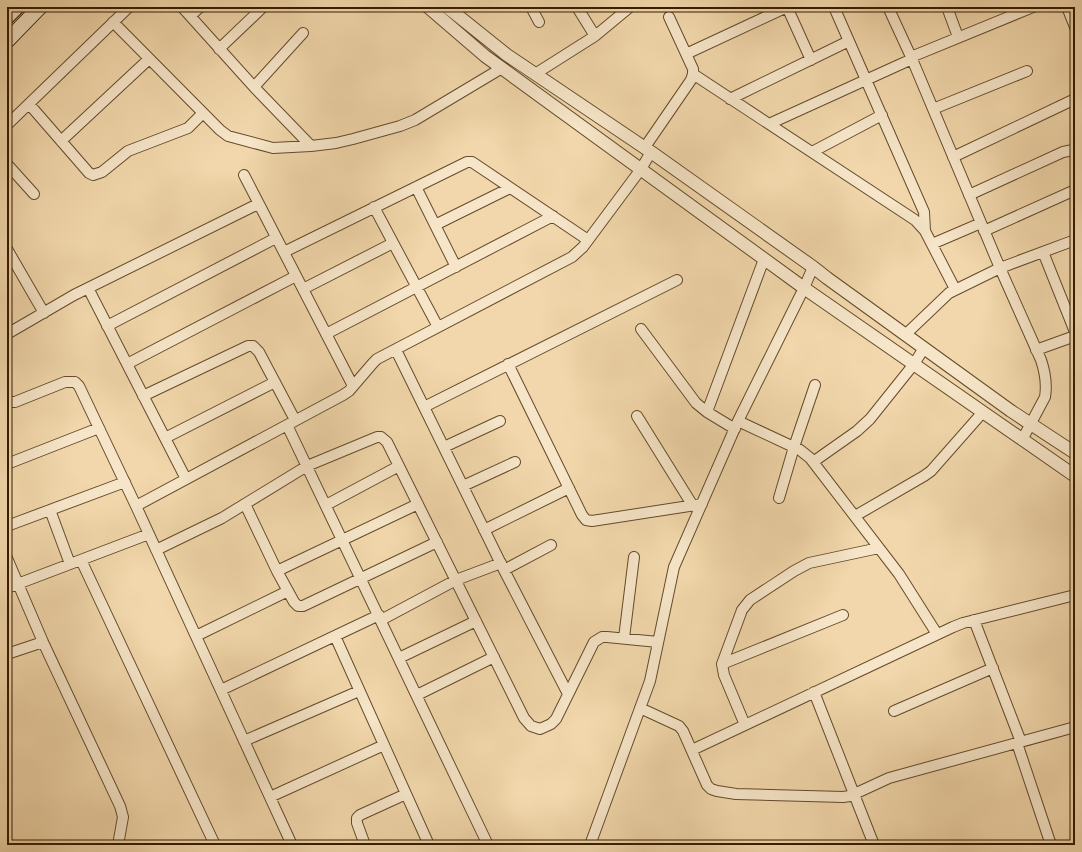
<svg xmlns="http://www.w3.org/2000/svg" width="1082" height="852" font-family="Alegreya,serif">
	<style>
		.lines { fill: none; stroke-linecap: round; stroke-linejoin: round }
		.minor-casing { stroke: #644b2b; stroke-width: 12 }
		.tertiary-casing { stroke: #644b2b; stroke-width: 14 }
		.secondary-casing { stroke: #351c00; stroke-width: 16 }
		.minor { stroke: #f6e5c8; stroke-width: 10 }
		.tertiary { stroke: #f6e5c8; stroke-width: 12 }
		.secondary { stroke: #f6e5c8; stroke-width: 14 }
	</style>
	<rect width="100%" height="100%" fill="#f1d7ab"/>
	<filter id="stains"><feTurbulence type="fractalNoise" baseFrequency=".005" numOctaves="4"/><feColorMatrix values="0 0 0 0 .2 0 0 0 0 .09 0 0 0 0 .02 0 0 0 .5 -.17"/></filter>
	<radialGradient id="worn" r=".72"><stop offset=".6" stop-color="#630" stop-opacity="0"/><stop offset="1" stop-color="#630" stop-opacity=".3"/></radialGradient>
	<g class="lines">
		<!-- minor casing -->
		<g class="minor-casing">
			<path id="minor" d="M182,7L254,87L311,146
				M531,7L539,22
				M577,7L595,36
				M787,7L811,60
				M834,7L924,212L925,231
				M888,7L912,59L1000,268L1075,240
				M947,7L958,37
				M1067,7L1075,27
				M190,16L200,7
				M113,22L220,130L228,136L273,148L311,146L336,143L353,139L400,126L415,120L502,68
				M219,49L263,7
				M686,54L787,7
				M911,57L1033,7
				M535,74L595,36L630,7
				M693,74L915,220L925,231L955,289
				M254,87L303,33
				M730,99L849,41
				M29,104L89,173L93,175L102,172L128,151L188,128L203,113
				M933,109L1027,71
				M769,124L912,59
				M7,125L129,7
				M61,141L149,59
				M645,147L691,80L693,74V69L669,17
				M812,152L882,115
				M953,157L1075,99
				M7,164L34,194
				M244,175L353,386
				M416,187L456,267
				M969,195L1063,152L1073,150L1075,152
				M374,207L438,327
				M435,225L510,188
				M984,231L1075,190
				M932,244L981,223
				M7,249L44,313
				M284,252L467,162H472L588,240
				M1043,252L1075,332
				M88,288L186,479
				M303,289L393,243
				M107,326L276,238
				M641,329L696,403L707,412L735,429
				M7,334L74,295L258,204
				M326,334L553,216
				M905,335L949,293L1000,268L1041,360C1045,372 1047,385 1045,397L1022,440
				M396,350L504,570L568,694
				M1036,350L1075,336
				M127,364L296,276
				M508,364L582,515L586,520L592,521L702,504
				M143,396L248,346H253L259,352L295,420
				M7,400L11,402H15L65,382H75L79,386L136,506L292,845
				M424,407L677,280
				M707,412L764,259
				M637,416L693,506
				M738,421L800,450L810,458L899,574L937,634
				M287,425L488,845
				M165,438L275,382
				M444,447L500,421
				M813,462L857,431L870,419L914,364L924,348
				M7,464L99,428
				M463,486L515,462
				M779,498L794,447L815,385
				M245,504L277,571L294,602L298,606H303L437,542
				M326,505L399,466
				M136,506L343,395L349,391L373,363L377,359L572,257L583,247L641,169L651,152
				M50,510L70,564
				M855,516L924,476L931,471L983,412
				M7,526L125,482
				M484,530L569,488
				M156,550L222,518L307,466L377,437H381L387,442L524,718L531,726L540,729L551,724L556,719L594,642L602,637H607L658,642
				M7,558L43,642L120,806L123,817L118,845
				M81,560L215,845
				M504,570L551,545
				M277,571L418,504
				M7,588L149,534
				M381,620L456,580L501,563
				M974,620L1021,742
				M196,636L288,591
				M335,636L429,845
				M624,638L634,557
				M7,654L43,642
				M399,658L476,621
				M722,664L843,615
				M221,690L379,615
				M814,692L874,845
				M417,695L494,657
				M640,708L679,726L683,731L707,785L711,789L717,791L736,794L843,797L850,796L889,778L1075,727
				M894,711L993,668
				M745,725L724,675L722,664L742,610L750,600L794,571L809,563L879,548
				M244,741L359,691
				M1017,743L1051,845
				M692,750L953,627L963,623L1075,595
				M270,797L384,745
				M365,845L357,823V818L360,815L406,794
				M590,845L650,681L674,567L738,421L804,288L813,267"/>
		</g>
		<!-- tertiary casing -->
		<g class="tertiary-casing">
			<path id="tertiary" d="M428,7L485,56L804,288L1075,476
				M447,7L507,55L651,152L813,267L827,278L1011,411L1075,453"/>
		</g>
		<!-- secondary casing -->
		<g class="secondary-casing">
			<path id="secondary" d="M7,17L17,7
				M7,41L40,7"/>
		</g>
		<!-- minor -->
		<use href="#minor" class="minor"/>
		<!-- tertiary -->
		<use href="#tertiary" class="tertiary"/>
		<!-- secondary -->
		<use href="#secondary" class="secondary"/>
	</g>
	<!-- margin -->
	<rect width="1082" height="852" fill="none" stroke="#f1d7ab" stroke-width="24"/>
	<rect x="8" y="8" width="1066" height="836" fill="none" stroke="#351c00" stroke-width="2"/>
	<rect x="12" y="12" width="1058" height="828" fill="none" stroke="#351c00"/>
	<rect width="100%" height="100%" filter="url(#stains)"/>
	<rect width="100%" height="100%" fill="url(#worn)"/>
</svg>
